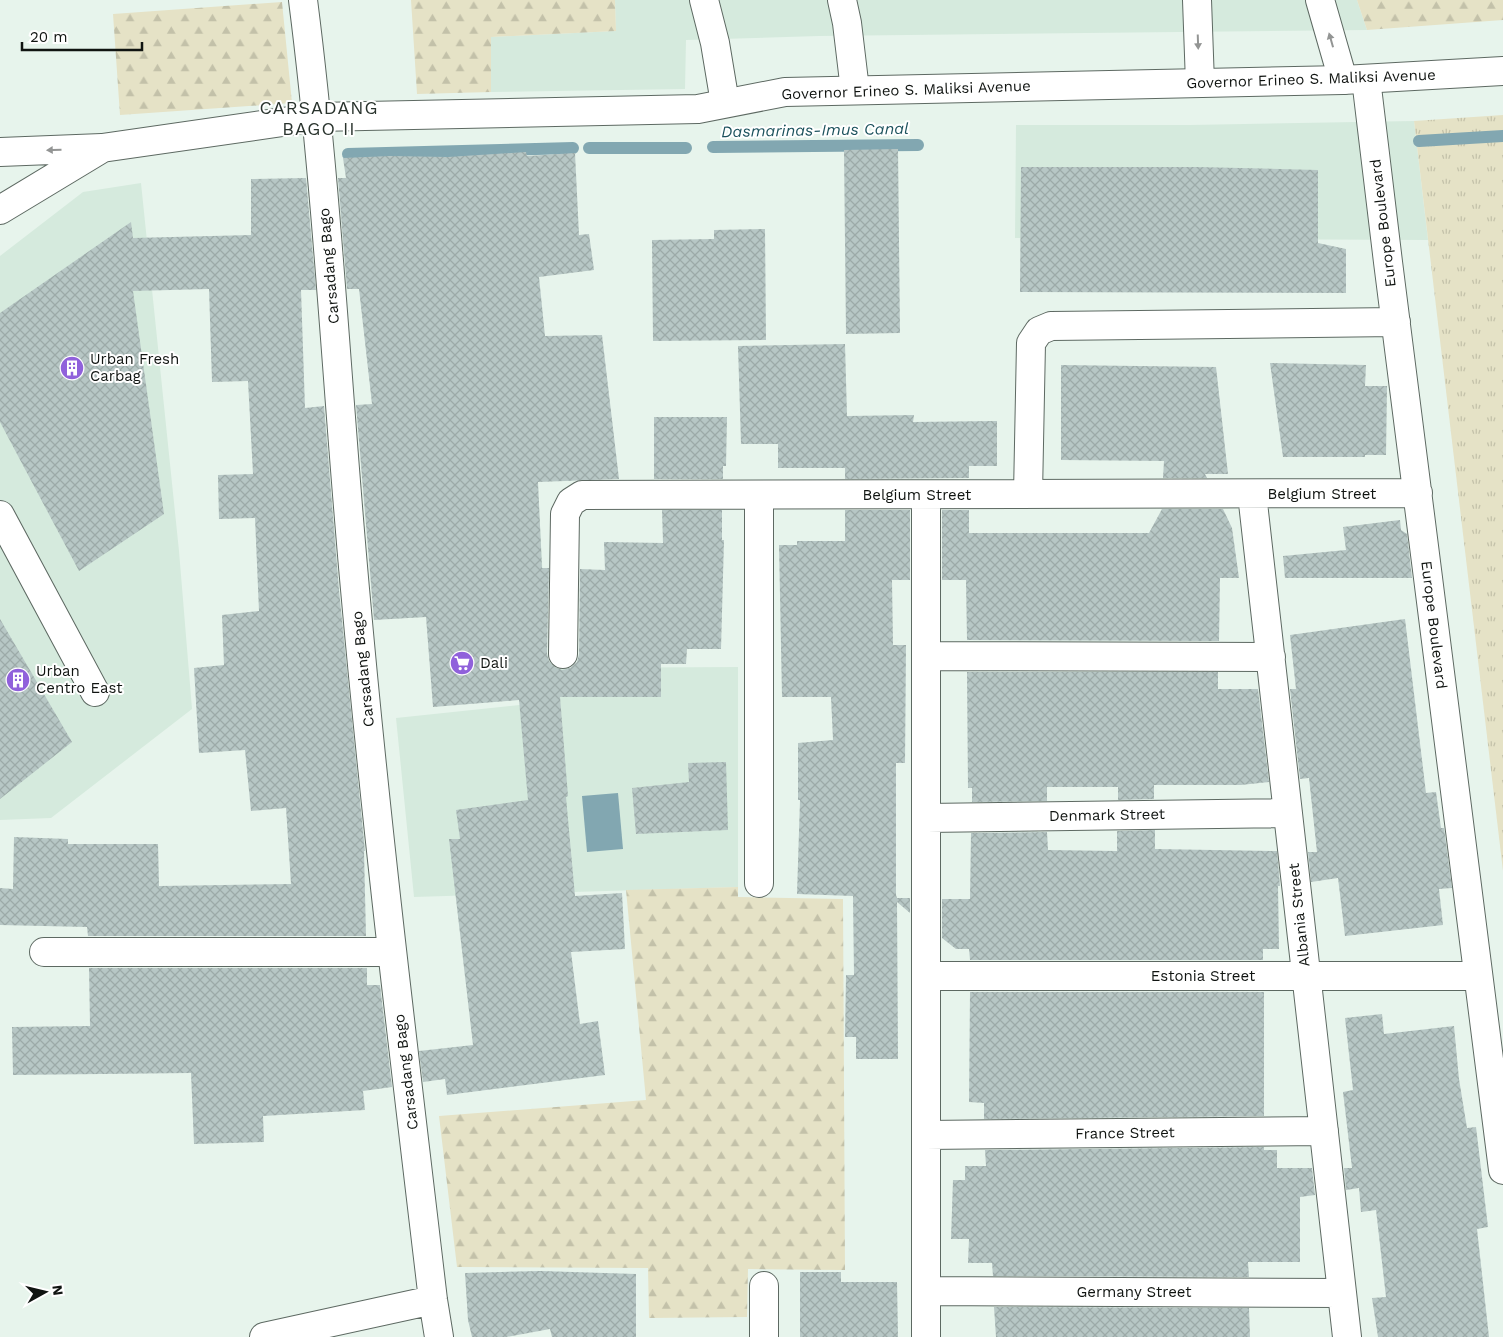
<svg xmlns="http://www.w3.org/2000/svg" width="1503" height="1337" font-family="'Work Sans',sans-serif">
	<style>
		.built { fill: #d5eadd }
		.grass { fill: url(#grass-tufts) }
		.forest { fill: url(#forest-firs) }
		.water { fill: #82a7b1 }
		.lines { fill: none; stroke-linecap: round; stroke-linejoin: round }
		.stream { stroke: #82a7b1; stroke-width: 12 }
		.building { fill: url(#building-cross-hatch) }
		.minor-casing { stroke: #5d6962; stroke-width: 30 }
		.major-casing { stroke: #5d6962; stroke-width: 30 }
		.minor { stroke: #fff; stroke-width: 28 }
		.major { stroke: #fff; stroke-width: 28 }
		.oneway { fill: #939594 }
		.labels { text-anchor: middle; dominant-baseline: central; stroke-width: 4; stroke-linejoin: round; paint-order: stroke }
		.street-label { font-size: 15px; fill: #101411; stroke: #fff }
		.poi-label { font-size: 15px; fill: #101411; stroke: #fff; text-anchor: start }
		.water-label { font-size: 16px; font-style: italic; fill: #1b515c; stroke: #fff }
		.quarter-label { font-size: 18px; letter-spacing: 1px; fill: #29332d; stroke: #fff }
	</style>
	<defs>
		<pattern id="grass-tufts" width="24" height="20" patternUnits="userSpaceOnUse" patternTransform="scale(1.25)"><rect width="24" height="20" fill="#e5e2c6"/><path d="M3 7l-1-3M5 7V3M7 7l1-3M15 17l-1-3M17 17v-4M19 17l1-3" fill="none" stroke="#c3c1a9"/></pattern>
		<pattern id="forest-firs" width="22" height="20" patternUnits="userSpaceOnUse" patternTransform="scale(1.25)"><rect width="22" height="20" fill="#e5e2c6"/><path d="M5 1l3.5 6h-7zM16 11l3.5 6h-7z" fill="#c3c1a9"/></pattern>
		<pattern id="building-cross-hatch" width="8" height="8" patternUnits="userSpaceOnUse" patternTransform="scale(1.25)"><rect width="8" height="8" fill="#b7c7c5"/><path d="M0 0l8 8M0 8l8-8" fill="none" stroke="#9caaa8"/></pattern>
	</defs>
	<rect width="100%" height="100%" fill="#e7f4ec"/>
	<!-- built -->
	<path class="built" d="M615,0H1357L1367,30L819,36L686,40L685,89L491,92L490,37L616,31Z
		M1414,121L1428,240L1015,238L1016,125H1190Z
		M141,183L179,551L192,709L51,818L0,820V256L83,192Z
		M539,509L548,668L738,667V887L414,897L396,718L538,703L532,611L386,619L373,517Z"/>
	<!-- grass -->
	<path class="grass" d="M1503,115V871L1414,121Z"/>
	<!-- forest -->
	<path class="forest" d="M411,0H615L616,31L491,37V92L417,94Z
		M1357,0H1503V20L1367,30Z
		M282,2L292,103L120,115L113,14Z
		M738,887V897L843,899L845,1270L748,1269L747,1317L649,1318L648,1268L457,1267L439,1116L646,1100L626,890Z"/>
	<!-- water -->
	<path class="water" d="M618,793L623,849L587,852L582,796Z"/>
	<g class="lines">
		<!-- stream -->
		<path class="stream" d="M1419,141L1503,136
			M713,147L918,145
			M589,148H686
			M348,154L573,148"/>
	</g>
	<!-- building -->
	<path class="building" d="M898,149L900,333L846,334L844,150Z
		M526,152L527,156L575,153L579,235L589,234L594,270L539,277L545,336L602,335L619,479L538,482L542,568H549L547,654L549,661L555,667L562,670L570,668L577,662L579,654L580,569L605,570L604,542L663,543L662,510H722V540H724L721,649H687L686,664H661V697H560L568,796L566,797L575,896L622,893L625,949L571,952L580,1024L598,1021L605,1075L447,1095L445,1079L423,1082L419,1051L473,1045L449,839H460L456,810L528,800L519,700L433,707L426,617L374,620L356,405L372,404L359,289H347L338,178H346L343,158L390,156L448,157Z
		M1021,167H1197L1318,170V243L1346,249V293L1020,292Z
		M306,178L316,290H301L305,408L324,406L339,590L365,851H364L366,936H88L87,927L0,925V888L13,889L14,837L68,839V844H158L159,886L291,884L286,808L251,811L245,750L199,753L194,668L224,665L222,615L259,611L255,518L219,519L218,475L253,474L248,381L212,382L209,289L133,291L164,514L79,571L0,422V313L131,222L133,238L251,235V179Z
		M765,229L766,340L653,341L652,240L714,239V230Z
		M845,344L847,416L914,415L913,422L997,421V466H969V478L845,479V468H778V444H741L738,346Z
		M1270,363L1366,365L1365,386H1387L1386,455H1365V457H1283Z
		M1061,365L1216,367L1228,474H1205L1207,478H1163L1164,461L1061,460Z
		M654,417H727L726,466H723V479H654Z
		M1162,509H1223L1232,528L1239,578H1220L1219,641L967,640L966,580H942V510H969V533H1149Z
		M845,510H910V580H892L893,645H906L905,763H896V895L897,898H910V913L897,902L898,1059H856V1037H845L846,975H854L853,896L797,894L800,800H798V743L833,740L831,697H782L779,545H797V541H845Z
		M1400,520L1401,530L1407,534L1412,578H1285L1283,556L1346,550L1343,527Z
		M0,619L72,742L0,799Z
		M1405,619L1426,793L1436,792L1441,828H1444L1452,888L1439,889L1443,925L1345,936L1338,878L1311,882L1308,852H1317L1309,778L1300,779L1290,689H1296L1290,635Z
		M967,672H1218V689H1258L1269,782L1241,785H1154V799L1118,800V787H1047V801L972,802V788H968Z
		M726,762L728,830L636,834L632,788L689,782L688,763Z
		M1155,830V849L1277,851L1280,886H1278L1279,949H1263V960H970L969,949H956L942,938V899H970L971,833L1047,832L1048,850L1117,851V831Z
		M89,968H367V985H380L392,1087L363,1091L365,1110L263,1116L264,1142L194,1144L191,1073L13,1075L12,1027L90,1026Z
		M970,992H1264V1116L984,1119V1103L969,1102Z
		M1382,1014L1384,1034L1454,1026L1459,1079L1467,1128L1476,1127L1488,1227L1477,1229L1489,1337H1378L1372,1298L1386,1297L1376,1210L1361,1212L1359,1188L1346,1190L1344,1168H1352L1343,1092L1353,1090L1345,1018Z
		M1264,1147V1150H1277V1168H1312L1315,1195L1300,1197V1262H1248L1249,1277L993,1276L992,1263H968L969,1239H951L953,1180H965V1166H986L985,1150Z
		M541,1271L636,1274V1337H552L550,1329L506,1337H472L468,1320L465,1273Z
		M800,1272H841V1282H897L898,1337H800Z
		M994,1307L1249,1308L1250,1337H996Z"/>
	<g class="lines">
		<!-- minor casing -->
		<g class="minor-casing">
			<path id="minor" d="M303,0C328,195 337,392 355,589C376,826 405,1063 433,1300L439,1337
				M704,0L715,43L725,103
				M842,0L847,23L855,90
				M1197,0L1200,83
				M1320,0L1343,80
				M1366,79L1388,262L1503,1170
				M1028,494L1031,343L1039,331L1051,326L1396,322
				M1252,494L1347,1337
				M759,495V883
				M926,495V1337
				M0,515L95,692
				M563,654L565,514L571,502L582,495L1418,493
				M927,656L1271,657
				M927,818L1288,813
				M44,952H392
				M927,976H1478
				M926,1135L1324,1131
				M926,1291L1342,1293
				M264,1337L433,1300
				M764,1337V1286"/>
		</g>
		<!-- major casing -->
		<g class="major-casing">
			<path id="major" d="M0,152L102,148L317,117L698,109L785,92L1343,80L1503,71
				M0,210L101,149"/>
		</g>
		<!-- minor -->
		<use href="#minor" class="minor"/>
		<!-- major -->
		<use href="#major" class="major"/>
	</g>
	<!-- one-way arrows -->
	<defs><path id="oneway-solid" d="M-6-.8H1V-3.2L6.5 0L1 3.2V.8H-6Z" transform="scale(1.25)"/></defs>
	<g class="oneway">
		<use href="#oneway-solid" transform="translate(1331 40) rotate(-106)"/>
		<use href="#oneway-solid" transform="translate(1198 42) rotate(88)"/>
		<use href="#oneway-solid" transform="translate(54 150) rotate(178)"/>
	</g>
	<!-- icons -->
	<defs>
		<g id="building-disc" transform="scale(1.25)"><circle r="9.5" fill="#9061db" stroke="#fff"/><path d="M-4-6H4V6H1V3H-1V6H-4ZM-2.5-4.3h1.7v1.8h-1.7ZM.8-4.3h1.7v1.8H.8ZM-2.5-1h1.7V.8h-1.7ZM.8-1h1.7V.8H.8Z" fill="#fff"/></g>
		<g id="supermarket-disc" transform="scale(1.25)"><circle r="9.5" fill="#9061db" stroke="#fff"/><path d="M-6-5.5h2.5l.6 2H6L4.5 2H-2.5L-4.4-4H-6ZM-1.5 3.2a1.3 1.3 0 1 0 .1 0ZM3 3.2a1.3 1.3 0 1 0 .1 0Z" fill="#fff"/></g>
	</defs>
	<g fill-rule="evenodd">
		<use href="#building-disc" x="72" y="368"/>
		<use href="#supermarket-disc" x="462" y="663"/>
		<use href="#building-disc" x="18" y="680"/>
	</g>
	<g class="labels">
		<!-- street labels -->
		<g class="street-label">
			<text transform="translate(1311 79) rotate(-2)">Governor Erineo S. Maliksi Avenue</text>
			<text transform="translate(906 90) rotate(-2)">Governor Erineo S. Maliksi Avenue</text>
			<text transform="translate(1383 223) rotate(-97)">Europe Boulevard</text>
			<text transform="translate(329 266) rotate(-95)">Carsadang Bago</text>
			<text x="1322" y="494">Belgium Street</text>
			<text x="917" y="495">Belgium Street</text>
			<text transform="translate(1434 625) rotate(83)">Europe Boulevard</text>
			<text transform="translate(363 669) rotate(-96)">Carsadang Bago</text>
			<text transform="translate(1107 815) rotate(-1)">Denmark Street</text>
			<text transform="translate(1299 915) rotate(-96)">Albania Street</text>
			<text x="1203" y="976">Estonia Street</text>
			<text transform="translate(406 1072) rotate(-97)">Carsadang Bago</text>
			<text transform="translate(1125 1133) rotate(-1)">France Street</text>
			<text x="1134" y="1292">Germany Street</text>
		</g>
		<!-- poi labels -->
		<g class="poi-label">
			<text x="90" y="359">Urban Fresh<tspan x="90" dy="17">Carbag</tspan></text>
			<text x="480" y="663">Dali</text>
			<text x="36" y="671">Urban<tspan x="36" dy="17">Centro East</tspan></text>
		</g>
		<!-- water labels -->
		<g class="water-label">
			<text transform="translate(815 130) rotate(-1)">Dasmarinas-Imus Canal</text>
		</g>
		<!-- quarter labels -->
		<g class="quarter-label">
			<text x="319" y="107">CARSADANG<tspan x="319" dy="21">BAGO II</tspan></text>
		</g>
	</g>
	<!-- north arrow -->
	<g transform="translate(45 1292) rotate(82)" stroke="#ffffff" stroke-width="4" paint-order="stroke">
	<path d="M0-4L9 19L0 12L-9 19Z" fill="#101411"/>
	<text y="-8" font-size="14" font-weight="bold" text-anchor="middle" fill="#101411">N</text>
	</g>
	<!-- scale -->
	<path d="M22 42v8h120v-8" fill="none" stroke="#101411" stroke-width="2.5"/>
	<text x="30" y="42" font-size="15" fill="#101411" stroke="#ffffff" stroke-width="4" paint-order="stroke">20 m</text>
</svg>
